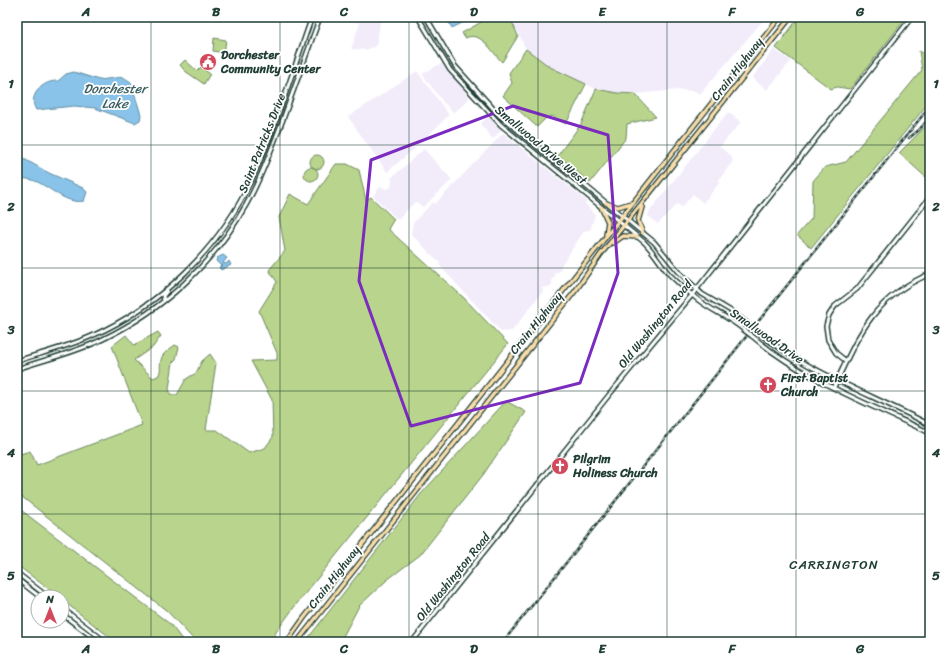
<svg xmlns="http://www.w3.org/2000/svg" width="947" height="659" font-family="Sriracha,sans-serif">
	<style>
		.built { fill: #f2ecfa }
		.green { fill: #b9d48c; stroke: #6c8860 }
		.water { fill: #8ac3e9; stroke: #5f8da1 }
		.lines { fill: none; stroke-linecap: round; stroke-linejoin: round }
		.secondary-casing { stroke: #1f3d34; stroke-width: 6 }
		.highway-casing { stroke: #1f3d34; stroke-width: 6 }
		.secondary { stroke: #fff; stroke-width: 3 }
		.highway { stroke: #faddab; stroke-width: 3.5 }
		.rail-casing { stroke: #1f3d34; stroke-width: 2.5 }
		.rail { stroke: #fff; stroke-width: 1; stroke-dasharray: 3; stroke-linecap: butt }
		.secondary-bridge-casing { stroke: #1f3d34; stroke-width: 6; stroke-linecap: butt }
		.secondary-bridge { stroke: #fff; stroke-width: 3 }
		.marked { fill: none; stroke: #7b2cbf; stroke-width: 3; stroke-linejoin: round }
		.grid { fill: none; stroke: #1f3d34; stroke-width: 1; stroke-opacity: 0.55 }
		.labels { text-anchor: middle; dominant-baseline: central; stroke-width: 3.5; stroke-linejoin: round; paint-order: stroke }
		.poi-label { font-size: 12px; font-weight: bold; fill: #1f3d34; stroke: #fff; text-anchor: start }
		.street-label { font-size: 12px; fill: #1f3d34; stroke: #fff }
		.water-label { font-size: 13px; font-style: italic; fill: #3a5e61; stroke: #fff }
		.neighbourhood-label { font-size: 13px; letter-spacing: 1px; fill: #1f3d34; stroke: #fff }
		.neatline { fill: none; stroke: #1f3d34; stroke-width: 1.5 }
		.grid-label { font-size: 13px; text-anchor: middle; font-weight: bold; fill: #1f3d34 }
	</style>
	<rect width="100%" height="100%" fill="#fff"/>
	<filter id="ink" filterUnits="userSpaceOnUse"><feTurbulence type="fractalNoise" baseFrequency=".025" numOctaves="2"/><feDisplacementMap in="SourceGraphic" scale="8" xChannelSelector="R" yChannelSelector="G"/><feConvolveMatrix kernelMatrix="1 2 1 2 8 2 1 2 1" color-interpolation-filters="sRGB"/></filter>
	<g filter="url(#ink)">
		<!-- built -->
		<path class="built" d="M330,17H384L381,18L376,46L366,50L351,49L360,23Z
			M510,17H766L700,94L695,91L678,90L635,94L617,93L596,89L550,67L526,49Z
			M774,49L791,61L767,90L752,78Z
			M442,63L469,97L468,100L455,112H453L443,102L422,74Z
			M417,71L449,115L413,150L387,172L348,117Z
			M728,112L741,122L720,147L731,156L733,161L718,181L720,182L703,203L693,194L682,207L677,204L658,224L648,216L649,212Z
			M489,116L502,129L493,139L480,124Z
			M503,133L587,201L585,203L595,215L590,230L584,231L561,266L560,271L554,273L555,277L552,279V286L542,288L543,291L512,331L501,332L439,265L440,263L411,234L413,223L433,202L435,204Z
			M424,149L452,180L423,207L415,202L398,220L373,196L380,187L387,189L391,187L392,181L391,178Z"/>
		<!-- green -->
		<path class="green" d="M490,17H510L518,36L502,62C490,50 482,31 465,38L462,33Z
			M799,17H905L906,18L850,89L837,87L831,89L776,48Z
			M214,38L226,40L224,53L213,51Z
			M526,49L550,67L586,84L566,124L552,116L546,118L537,127L503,96L512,83L509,73Z
			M919,51L930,56V101L811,248L797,235L812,218L813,181L825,167L846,162L922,70Z
			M185,60L197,71L201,67L210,74L204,84L185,71L180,65Z
			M596,89L617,93L635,94L656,117L627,124L626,138L590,183L558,155L581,124Z
			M925,127L930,132V181L899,153Z
			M310 162a7 7 0 1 1 14 0a7 7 0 1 1-14 0Z
			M336,164H347L359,170L366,200L371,197L394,219L388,229L464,298L508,344L295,606L276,632L271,642H196L167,611L17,493V455L30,451L37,465L142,425L112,346L126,335L134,345L158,332L161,336L153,347L134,360L153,378L158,376C162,370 159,367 161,360C162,353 170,349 175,345L179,347L176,359L173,362L169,389L171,395H177L186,379L196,373L202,361L210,354L216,363L206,430H217L249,453L265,448L273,437L272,400L251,361L277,360V353L259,311L277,282L269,270L285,251L279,217L290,194L308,204Z
			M304 174a7 7 0 1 1 14 0a7 7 0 1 1-14 0Z
			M506,401L526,412L483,475L420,555L387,580L359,606L340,642H305L421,494Z
			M17,507L170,624L184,642H116L62,600V597H59L17,565Z"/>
		<!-- water -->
		<path class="water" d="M446,17H474L452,28Z
			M74,72L99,80L123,77L131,82L141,115L140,120L135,123L95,108L74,106L36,110C27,96 43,80 58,81L66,74Z
			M17,155L49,173L83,188L87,192L84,201C59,206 41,172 17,180Z
			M223,255L227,258L223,263L226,264L229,261L231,265L221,270L219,267L223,265L221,266L216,261L217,258Z"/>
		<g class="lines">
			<!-- secondary casing -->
			<g class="secondary-casing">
				<path id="secondary" d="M418,17L450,70L501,125L644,242C654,252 660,263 669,274C678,283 687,291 697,299C712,311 729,317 744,330
					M426,17L455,66L499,115L654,242L679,272L702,294L731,311L748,324
					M164,301L163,296L167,291
					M756,331C809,373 871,394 930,425
					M752,336C804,380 869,404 930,433
					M17,361C42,353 67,347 92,336C161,305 218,250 251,181C275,130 293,70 312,17
					M846,361L836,353L828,340L826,326L829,315L835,306L857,289L930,197
					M17,369C46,359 75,353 103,339C163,310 213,264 246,205C261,179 271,150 282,122C295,87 307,52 320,17
					M834,387C858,336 873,297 930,274
					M17,573L48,597
					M17,579L40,597
					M62,608L106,642
					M62,614L99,642
					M412,642L609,395L692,295L912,17"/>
			</g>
			<!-- highway casing -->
			<g class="highway-casing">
				<path id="highway" d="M606,203L618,207L631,203
					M601,207L608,222L606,235
					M642,207L638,221L643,233
					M613,243L623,236L637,237
					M287,642L304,618L780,17
					M297,642L576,290L601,254L791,17"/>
			</g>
			<!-- secondary -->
			<use href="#secondary" class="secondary"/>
			<!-- highway -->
			<use href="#highway" class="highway"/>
			<!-- rail casing -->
			<g class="rail-casing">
				<path id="rail" d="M909,138L919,130L930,117
					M503,642L930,106"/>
			</g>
			<!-- rail -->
			<use href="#rail" class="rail"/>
			<!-- secondary-bridge casing -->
			<g class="secondary-bridge-casing">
				<path id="secondary-bridge" d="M748,324L756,331
					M744,330L752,336"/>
			</g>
			<!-- secondary-bridge -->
			<use href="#secondary-bridge" class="secondary-bridge"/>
		</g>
	</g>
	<!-- marked area -->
	<path class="marked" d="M513,106L608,135L618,273L580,383L411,426L359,281L371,160Z"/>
	<!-- grid -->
	<path class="grid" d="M151,17V642M280,17V642M409,17V642M538,17V642M667,17V642M796,17V642M17,145H930M17,268H930M17,391H930M17,514H930"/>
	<!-- icons -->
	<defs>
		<g id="civic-disc" transform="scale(0.9)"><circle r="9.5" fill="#d1495b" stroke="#fff"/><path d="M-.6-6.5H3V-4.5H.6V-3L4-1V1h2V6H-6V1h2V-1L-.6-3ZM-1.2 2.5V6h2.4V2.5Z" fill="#fff"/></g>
		<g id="church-disc" transform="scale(0.9)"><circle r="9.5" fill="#d1495b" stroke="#fff"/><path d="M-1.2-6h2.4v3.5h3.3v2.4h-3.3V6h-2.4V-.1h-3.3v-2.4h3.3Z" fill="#fff"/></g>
	</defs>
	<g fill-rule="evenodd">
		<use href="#civic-disc" x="208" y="62"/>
		<use href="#church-disc" x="768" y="385"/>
		<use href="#church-disc" x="560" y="466"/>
	</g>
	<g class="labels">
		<!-- poi labels -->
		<g class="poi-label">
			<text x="221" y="55">Dorchester<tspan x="221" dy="14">Community Center</tspan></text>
			<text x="781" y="378">First Baptist<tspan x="781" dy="14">Church</tspan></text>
			<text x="573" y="459">Pilgrim<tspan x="573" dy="14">Holiness Church</tspan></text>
		</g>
		<!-- street labels -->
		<g class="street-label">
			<text transform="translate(737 69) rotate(-52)">Crain Highway</text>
			<text transform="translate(262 143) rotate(-68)">Saint Patricks Drive</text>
			<text transform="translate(541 145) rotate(40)">Smallwood Drive West</text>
			<text transform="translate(536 323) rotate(-51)">Crain Highway</text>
			<text transform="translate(655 324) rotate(-51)">Old Washington Road</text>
			<text transform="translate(767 336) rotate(35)">Smallwood Drive</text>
			<text transform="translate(334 577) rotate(-52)">Crain Highway</text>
			<text transform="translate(453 577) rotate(-51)">Old Washington Road</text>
		</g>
		<!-- water labels -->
		<g class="water-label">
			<text x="115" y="88">Dorchester<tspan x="115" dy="15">Lake</tspan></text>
		</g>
		<!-- neighbourhood labels -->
		<g class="neighbourhood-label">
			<text x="834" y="564">CARRINGTON</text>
		</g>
	</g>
	<!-- margin -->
	<rect width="947" height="659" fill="none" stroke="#fff" stroke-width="44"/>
	<!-- north arrow -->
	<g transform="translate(50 609)"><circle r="19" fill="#ffffff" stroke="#a5b1ae"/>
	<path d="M0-3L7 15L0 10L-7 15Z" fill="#d1495b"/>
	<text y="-6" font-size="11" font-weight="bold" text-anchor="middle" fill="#1f3d34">N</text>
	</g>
	<rect x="22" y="22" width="903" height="615" class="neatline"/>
	<g class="grid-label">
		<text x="86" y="16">A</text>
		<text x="216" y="16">B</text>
		<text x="344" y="16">C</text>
		<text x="474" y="16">D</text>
		<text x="602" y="16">E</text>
		<text x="732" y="16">F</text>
		<text x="860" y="16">G</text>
		<text x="11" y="88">1</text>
		<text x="936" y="88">1</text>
		<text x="11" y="211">2</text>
		<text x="936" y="211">2</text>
		<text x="11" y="334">3</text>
		<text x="936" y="334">3</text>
		<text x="11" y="457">4</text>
		<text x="936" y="457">4</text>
		<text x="11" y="580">5</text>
		<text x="936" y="580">5</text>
		<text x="86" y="653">A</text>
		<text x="216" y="653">B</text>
		<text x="344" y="653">C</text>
		<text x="474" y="653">D</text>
		<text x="602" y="653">E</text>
		<text x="732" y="653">F</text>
		<text x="860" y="653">G</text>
	</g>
</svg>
